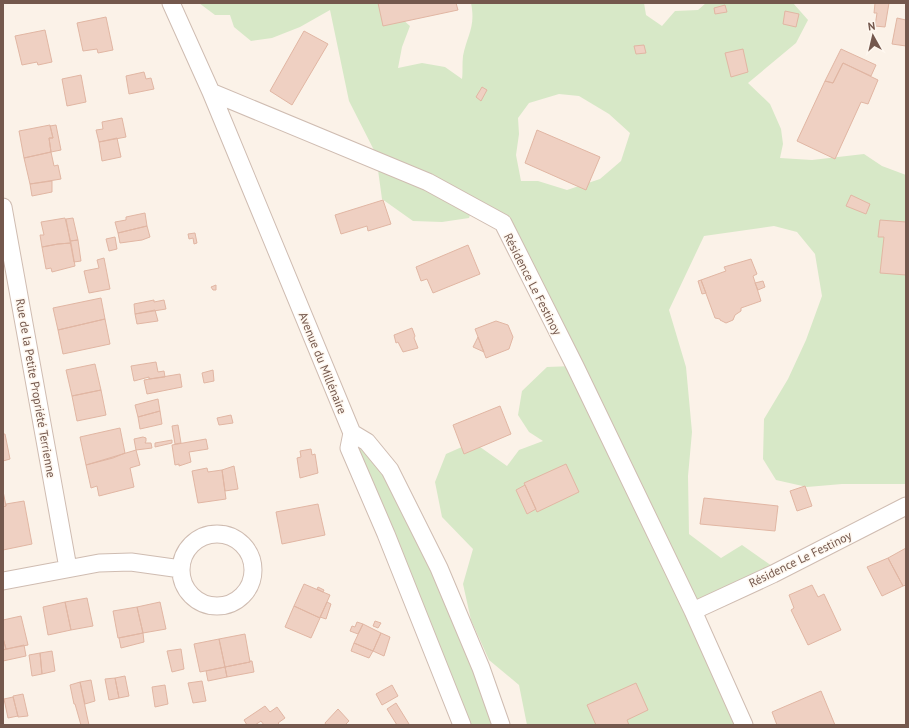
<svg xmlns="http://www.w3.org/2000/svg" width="909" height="728" font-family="'PT Sans',sans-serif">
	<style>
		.green { fill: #d7e8c7; fill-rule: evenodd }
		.building { fill: #efd0c2; stroke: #e1b6a3 }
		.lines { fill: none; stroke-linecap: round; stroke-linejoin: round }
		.street-casing { stroke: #cfbcb1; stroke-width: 19 }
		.street { stroke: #fff; stroke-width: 17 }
		.labels { text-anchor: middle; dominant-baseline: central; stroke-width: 3; stroke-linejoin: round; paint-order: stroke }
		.street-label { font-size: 12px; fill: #74584d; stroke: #fef7ef }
	</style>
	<rect width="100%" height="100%" fill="#fbf2e8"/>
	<!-- green -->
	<path class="green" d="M199,3H384L410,26L402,47L398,68L422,63L445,67L462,79C463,72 462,64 463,56C467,35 476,27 471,3H644L646,15L662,26L675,11L698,10L706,3H793L808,20L796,43L748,83L770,104L781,129L783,144L780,158L812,160L864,154L882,166L906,175V484H842L807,487L776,480L763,459L764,419L788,379L806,340L822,296L815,254L797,232L774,226L704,236L669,310L686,367L692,432L688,476L689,534L721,558L742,545L779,571L693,611L744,725H527L519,685L489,660L471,620L463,584L473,549L442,517L435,482L446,454L473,442L507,466L519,450L543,441L529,432L518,415L522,391L547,367L573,366L502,223L474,202L469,218L442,222L413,221L382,199L378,170L380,162L349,101L330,10L300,27L272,38L251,41L234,27L230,15H215ZM559,94L579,96L609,114L630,133L621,161L600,179L567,190L538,181H521L516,155L519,134L518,118L529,103Z
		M352,433L390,470L501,725H462Z"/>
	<!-- building -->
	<path class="building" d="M378,3H456L458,10L383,26Z
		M875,3H889L885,27L875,26L877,13H874Z
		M725,5L727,12L715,14L714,8Z
		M785,11L799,14L796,27L783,24Z
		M106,17L113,50L98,53L97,49L83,51L77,23Z
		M897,18L906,20V46L892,44Z
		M45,30L52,62L38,65L37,62L22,65L15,36Z
		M304,31L328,44L292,105L270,91Z
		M644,45L646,53L636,54L634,46Z
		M743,49L748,72L731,77L725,53Z
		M841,49L876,65L871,76L843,63L833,83L825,81Z
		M843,63L878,80L868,104L861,102L835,159L797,141L825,81L833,83Z
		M144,72L146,79L151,78L154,89L129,94L126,76Z
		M81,75L86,102L67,106L62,79Z
		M482,87L487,90L481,101L476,97Z
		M122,118L126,137L99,142L96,130L103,129L102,122Z
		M50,125L53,138H49L51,152L24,158L19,131Z
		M56,125L61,150L51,152L49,138H53L50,126Z
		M537,130L600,157L586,190L525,163Z
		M117,138L121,157L102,161L99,142Z
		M51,152L54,166L58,165L61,179L30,184L24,158Z
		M52,181V192L32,196L30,184Z
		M851,195L870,204L866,214L846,206Z
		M383,200L391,224L368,231L367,226L341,234L335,215Z
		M145,213L147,226L118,233L115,222L126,220V217Z
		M65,218L71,243L58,244L42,247L40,235H44L41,222Z
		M73,218L78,240L70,241L66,219Z
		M880,220L906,222V275L880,273L884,237H878Z
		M147,226L150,237L142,240L120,243L118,233Z
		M195,233L197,243L194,244L193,238L189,239L188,234Z
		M115,237L117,249L109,251L106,239Z
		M78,240L81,261L74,262L70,241Z
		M71,243L75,266L52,272L51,268L46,269L42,247L58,244Z
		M468,245L480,274L433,293L427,279L421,281L416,267Z
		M104,258L110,289L89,293L84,271L99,268L97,260Z
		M751,259L757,274L753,276L761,301L741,308V311L735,315L733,320L726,323L720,320V319L715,318L701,280L726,271L724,267Z
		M701,280L706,293L702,294L698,281Z
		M763,281L765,287L758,290L755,283Z
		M216,285V290H213L211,287Z
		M101,298L105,319L58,330L53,308Z
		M154,300V302L164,300L166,309L135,314L134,304Z
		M155,310L158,321L137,324L135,314Z
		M105,319L110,344L63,354L58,330Z
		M496,321L508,325L513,337L509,349L486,358L475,329Z
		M412,328L415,336L414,338L418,348L403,352L398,342L396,343L394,335Z
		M478,337L484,352L473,347Z
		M156,362L158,372L164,371L165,377L149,379V377L134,381L131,366Z
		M95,364L101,390L72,396L66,370Z
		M213,370L214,381L204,383L202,373Z
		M180,374L182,387L147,394L144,380Z
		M101,390L106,415L77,421L72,396Z
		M158,399L160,411L138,417L135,405Z
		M500,406L511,434L464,454L453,425Z
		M160,411L162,424L140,429L138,417Z
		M231,415L233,423L219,425L217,418Z
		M178,425L181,443L175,444L172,426Z
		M120,428L125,453L113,458L86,465L80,437Z
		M3,434H5L10,459L3,461Z
		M143,437L146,438V441L145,443H151L152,448L136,450L134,439Z
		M206,439L208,449L189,452L191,462L179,466V464L175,465L172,445Z
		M172,440V443L155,447V443Z
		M311,449L312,455L315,454L318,473L300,478L297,458L301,457L300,451Z
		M136,450L140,465L130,468L134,487L99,496L97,486L91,488L86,465Z
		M566,464L579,492L537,512L524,483Z
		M234,466L238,489L225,491L222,470Z
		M207,468L208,472L222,470L226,499L198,503L192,471Z
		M525,485L536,509L527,514L516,490Z
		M805,486L812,506L797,511L790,491Z
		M3,491L6,506L3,507Z
		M704,498L778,506L775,531L700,524Z
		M24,501L32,544L3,550V507L6,506V504Z
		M318,504L325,535L282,544L276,512Z
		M906,548V585L903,586L888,558Z
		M888,558L903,586L882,596L867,567Z
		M304,584L330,595L320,618L294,606Z
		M812,585L818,597L824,594L841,630L808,645L791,610L794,608L789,595Z
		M318,587L324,590L323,592L317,589Z
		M87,598L93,626L71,630L65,602Z
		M65,602L71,630L48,635L43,607Z
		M160,602L166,629L143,633L137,607Z
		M327,602L331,604L326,619L320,617Z
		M294,606L320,618L311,638L285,627Z
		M137,607L143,633L118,638L113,611Z
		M21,616L28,645L6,649L3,638V620Z
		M375,621L381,623L378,628L373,626Z
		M357,622L363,624L358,634L350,631L352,626L355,627Z
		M363,624L381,633L373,651L354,643Z
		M143,633L144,642L121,648L119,638Z
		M381,633L390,637L384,656L373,651Z
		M245,634L250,662L225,667L219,639Z
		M3,638L6,649L3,650Z
		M219,639L225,667L200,672L194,644Z
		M354,643L373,651L369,658L351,651Z
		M24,645L26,656L3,661V650Z
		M181,649L184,669L172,672L167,651Z
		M52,651L55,671L42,674L40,653Z
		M40,653L42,674L32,676L29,655Z
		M250,661H252L254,672L227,677L225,667L250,662Z
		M225,667L227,677L208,681L206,671Z
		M125,676L129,696L119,698L115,678Z
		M115,678L119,698L109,700L105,679Z
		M91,680L95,701L85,704L80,682Z
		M202,681L206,701L193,703L188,683Z
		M80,682L87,716L89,725H81L75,704H74L70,685Z
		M636,683L648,710L627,720L629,725H596L587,705Z
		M165,685L168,704L155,707L152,687Z
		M392,685L398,696L382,705L376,694Z
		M821,691L835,725H777L772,712Z
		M23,694L28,716L18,717L13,696Z
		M13,697L18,716L8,718L4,699Z
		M396,703L409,724L408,725H397L387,709Z
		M265,706L270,712L277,707L285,718L278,723L280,725H264L261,721L255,725H247L244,720Z
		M338,709L349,721L345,725H326L325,723Z"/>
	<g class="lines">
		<!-- street casing -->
		<g class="street-casing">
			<path id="street" d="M171,3L211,92L352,433L349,448L386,534L462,725
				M211,92L428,182L503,223L575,366L693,611L744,725
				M3,207L68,568
				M352,433L367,442L390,470L439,568L481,668L501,725
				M181 570a36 36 0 1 1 72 0a36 36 0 1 1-72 0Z
				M3,581L99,563L131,562L181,569
				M693,611L773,574L906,506"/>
		</g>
		<!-- street -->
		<use href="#street" class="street"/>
	</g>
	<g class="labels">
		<!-- street labels -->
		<g class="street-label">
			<text transform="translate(533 284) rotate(63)">Résidence Le Festinoy</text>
			<text transform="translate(323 363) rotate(68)">Avenue du Millénaire</text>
			<text transform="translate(36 388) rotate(80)">Rue de la Petite Propriété Terrienne</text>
			<text transform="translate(800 559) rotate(-26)">Résidence Le Festinoy</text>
		</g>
	</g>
	<!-- border -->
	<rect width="909" height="728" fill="none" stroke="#74584d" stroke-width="8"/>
	<!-- north arrow -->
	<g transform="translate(873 36) rotate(352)" stroke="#fef7ef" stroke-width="3" paint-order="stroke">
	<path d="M0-3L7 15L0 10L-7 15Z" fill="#74584d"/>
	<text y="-6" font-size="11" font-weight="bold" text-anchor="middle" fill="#74584d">N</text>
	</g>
</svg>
